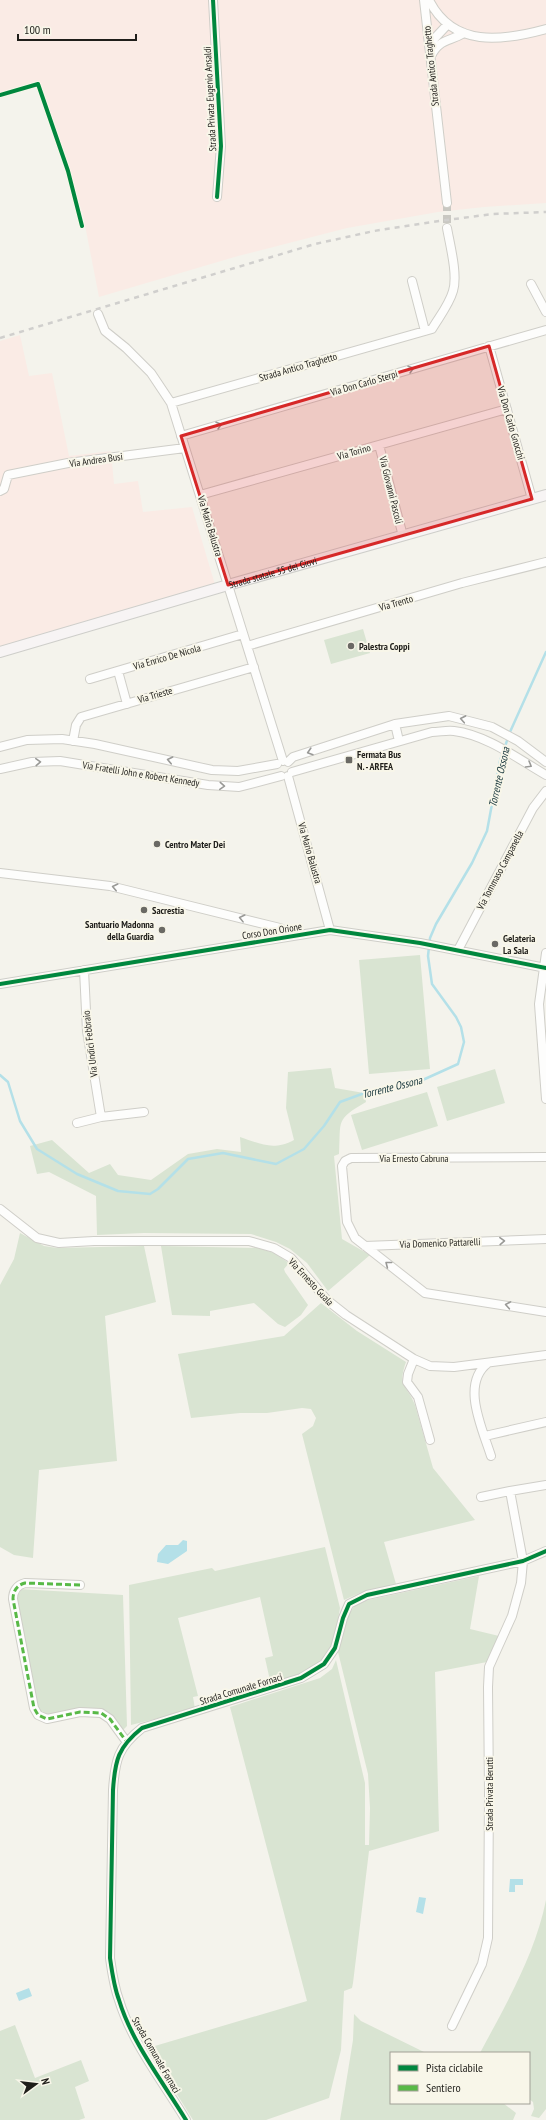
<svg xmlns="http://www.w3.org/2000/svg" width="546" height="2120" font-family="'PT Sans Narrow',sans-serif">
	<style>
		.industrial { fill: #faebe5 }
		.green { fill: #d9e4d2 }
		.water { fill: #b4e0e8 }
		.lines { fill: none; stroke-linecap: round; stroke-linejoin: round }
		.stream { stroke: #b4e0e8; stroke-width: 2.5 }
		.minor-tunnel { stroke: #c9c8c2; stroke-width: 8; stroke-dasharray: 8 4; stroke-linecap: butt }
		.minor-casing { stroke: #cfcec8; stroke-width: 10 }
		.major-casing { stroke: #cececa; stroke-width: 12 }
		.minor { stroke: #fdfdfc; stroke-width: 8 }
		.major { stroke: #f7f4f4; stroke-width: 10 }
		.rail { stroke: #d0cfcd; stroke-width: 2.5; stroke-dasharray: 5 5; stroke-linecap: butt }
		.quiet { stroke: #58b947; stroke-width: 3; stroke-dasharray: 6 3; stroke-linecap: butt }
		.cycleway-casing { stroke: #f8f6e9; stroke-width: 6 }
		.cycleway { stroke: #00873e; stroke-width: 4 }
		.oneway { stroke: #999996 }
		.marked { fill: #d62828; fill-opacity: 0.2; stroke: #d62828; stroke-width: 3; stroke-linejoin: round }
		.poi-dot { fill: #6a6964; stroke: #f8f6e9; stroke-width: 1.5 }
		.labels { text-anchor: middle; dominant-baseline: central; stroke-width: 4; stroke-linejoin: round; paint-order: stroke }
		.street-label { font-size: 10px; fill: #1f1e1a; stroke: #f8f6e9 }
		.poi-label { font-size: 10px; font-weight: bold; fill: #1f1e1a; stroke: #f8f6e9; text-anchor: start }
		.water-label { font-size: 11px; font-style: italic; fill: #123238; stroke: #f8f6e9 }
	</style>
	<rect width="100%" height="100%" fill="#f4f3ec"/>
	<!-- industrial -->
	<path class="industrial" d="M0,0H546V203L484,207L438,212L347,228L238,256L99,297L83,215L39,81L0,92Z
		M20,335L29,376L52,373L69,456L111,451L114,484L138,481L143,512L192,507L216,588L0,652V341Z"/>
	<!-- green -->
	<path class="green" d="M363,629L370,653L331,664L324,640Z
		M420,955L430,1069L369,1074L359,960Z
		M331,1068L335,1088L364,1093L366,1102C335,1120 341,1120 339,1154L334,1156L342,1239L370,1255L328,1291L307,1263L290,1249L276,1242L251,1234L144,1233L97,1235L96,1196L49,1172L37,1174L30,1146L52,1140L89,1173L110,1164L118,1175L151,1180L188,1154L217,1149L241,1152L240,1137C261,1144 273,1151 294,1140L286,1108L288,1072Z
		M495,1069L505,1103L447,1121L437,1087Z
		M427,1092L438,1126L362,1150L351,1115Z
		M20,1233L44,1246L57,1248L144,1246L156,1302L105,1316L117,1461L39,1470L33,1558L14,1555L0,1547V1285L14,1259Z
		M161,1246L258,1248L274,1253L289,1263L284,1269L285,1272L308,1305L301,1315L285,1327L278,1324L254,1303L210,1311V1316L172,1315Z
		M321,1303L357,1331L406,1362C397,1388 407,1384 415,1405L433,1468L475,1520L384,1542L396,1584L362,1592L344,1600L302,1434L313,1426L316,1418L311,1409L302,1408L267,1413H240L191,1418L178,1354L284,1336Z
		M325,1547L340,1608L335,1638L329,1653L314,1669L271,1685L265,1658L273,1656L260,1597L178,1618L198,1696L193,1697L195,1709L131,1725L129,1585L212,1568L215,1571Z
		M479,1576L470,1629L499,1636L487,1662L435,1672L439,1831L369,1851L353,1983L352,1988L344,1991L341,2050L329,2098L266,2120H193L148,2048L307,2001L230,1707L320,1678L332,1669L336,1660L365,1783V1845H369L370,1808L368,1774L338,1652L349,1614L356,1604L364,1601Z
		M19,1589L123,1595L127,1726L122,1731L109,1714L49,1716L38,1712L16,1602Z
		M546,1900V2109L539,2118L531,2116L534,2109L533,2102L529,2099V2053H480C506,2004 535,1955 546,1900Z
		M354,2014L361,2021L426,2053H391V2103H503L516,2113L513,2120H340L353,2040Z
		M15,2025L35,2078L81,2060L89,2081L75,2087L85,2118L79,2120H0V2031Z"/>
	<!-- water -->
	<path class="water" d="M183,1540L187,1541V1551L168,1564L157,1562L158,1554L166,1545H178Z
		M510,1879H523V1885H515V1892H509Z
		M419,1897L426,1898L423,1914L416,1912Z
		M29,1988L32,1996L19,2001L16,1993Z"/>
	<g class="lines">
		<!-- stream -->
		<path class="stream" d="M0,1075L8,1082L20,1121L37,1149L77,1174L118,1191L150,1194L158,1189L188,1159L223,1153L276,1164L304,1149L324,1126L340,1102L370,1091L390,1090L416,1083L458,1064L464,1042L461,1027L456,1017L432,984L428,956L430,938L436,924L472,863L487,831L500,761L510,732L546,652"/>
		<!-- minor-tunnel -->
		<path class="minor-tunnel" d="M447,203V228"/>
		<!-- minor casing -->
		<g class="minor-casing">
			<path id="minor" d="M213,0L221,146L217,197
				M424,0L447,203
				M429,0C453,48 502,41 546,29
				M431,48L433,40L448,24
				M431,56C439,39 449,42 464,33
				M412,281L425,331
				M531,284L546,312
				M98,314L105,331L126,348L151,373L171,403L283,761
				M489,346L532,499
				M171,403L432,329C439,317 449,305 453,291C458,275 450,245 447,228
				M181,436L546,330
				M379,445L403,536
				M0,491L4,489L8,475L68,463L185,448
				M200,495L507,409
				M247,646L462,583L546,562
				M118,671L127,704
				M90,679L243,634
				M395,724L399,741
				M73,741L76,725L81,717L254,667
				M0,747L27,740L62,739L95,744L212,770L238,771L277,764
				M288,762L293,757L395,724L449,716L492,727L518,741L546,762
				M0,769L32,762L60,761L208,785L239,787L281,776
				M292,772L432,732C439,732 447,730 454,731C487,735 518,759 546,775
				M288,776L330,930
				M0,873L110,886L280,928L291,935
				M458,950L533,808L546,791
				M546,953L539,1004L546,1099
				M84,970L87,1031L101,1117
				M0,984L330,930L420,943L546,968
				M77,1123L101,1117L144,1112
				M546,1157L351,1158L345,1161L342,1166L347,1222L355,1238L425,1293L546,1312
				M0,1209L37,1238L59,1243L94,1241H249L274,1248L291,1258L327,1300L346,1315L414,1359L430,1366L454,1367L546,1355
				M365,1246L546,1239
				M414,1359L408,1374L407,1382L418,1397L430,1440
				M488,1363C460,1384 483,1430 491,1456
				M485,1436L546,1422
				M510,1491L546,1485
				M80,1585L25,1583C17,1585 13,1591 13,1599L34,1708L38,1715L47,1719L80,1712L101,1713L110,1719L126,1741
				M452,2026L482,1964L488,1938L489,1793L488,1687L489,1667L512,1616L521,1583L523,1561L510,1491L481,1497
				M186,2120C163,2082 132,2043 119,2000C114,1987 112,1972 110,1958L113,1790C115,1760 118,1747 142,1728L301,1678L324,1664L335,1648L343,1618L349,1604L367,1595L523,1561L546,1551"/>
		</g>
		<!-- major casing -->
		<g class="major-casing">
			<g id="major">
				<path id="s1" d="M0,652L228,585L546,495"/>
			</g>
		</g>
		<!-- minor -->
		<use href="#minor" class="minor"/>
		<!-- major -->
		<use href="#major" class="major"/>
		<!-- rail -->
		<path class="rail" d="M0,338L315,244L374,231L439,221L493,214L546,212"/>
		<!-- quiet -->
		<path class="quiet" d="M80,1585L25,1583C17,1585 13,1591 13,1599L34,1708L38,1715L47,1719L80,1712L101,1713L110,1719L126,1741"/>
		<!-- cycleway casing -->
		<g class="cycleway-casing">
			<path id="cycleway" d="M213,0L221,146L217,197
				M0,95L38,84L68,171L82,226
				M0,984L330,930L420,943L546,968
				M186,2120C163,2082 132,2043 119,2000C114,1987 112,1972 110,1958L113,1790C115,1760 118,1747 142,1728L301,1678L324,1664L335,1648L343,1618L349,1604L367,1595L523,1561L546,1551"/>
		</g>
		<!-- cycleway -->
		<use href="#cycleway" class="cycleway"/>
	</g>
	<!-- one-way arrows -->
	<defs><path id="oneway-chevron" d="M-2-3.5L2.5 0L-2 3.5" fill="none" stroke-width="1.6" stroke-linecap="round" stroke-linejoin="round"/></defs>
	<g class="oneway">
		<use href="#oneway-chevron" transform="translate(411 369) rotate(-16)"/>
		<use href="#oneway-chevron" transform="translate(219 425) rotate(-16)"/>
		<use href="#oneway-chevron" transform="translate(463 719) rotate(-169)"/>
		<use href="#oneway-chevron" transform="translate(310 752) rotate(163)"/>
		<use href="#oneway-chevron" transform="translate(170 760) rotate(-167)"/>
		<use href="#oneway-chevron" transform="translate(38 762) rotate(-3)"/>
		<use href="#oneway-chevron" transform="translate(529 765) rotate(30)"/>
		<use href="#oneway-chevron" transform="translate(222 786) rotate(4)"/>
		<use href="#oneway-chevron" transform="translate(115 887) rotate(-167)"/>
		<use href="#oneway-chevron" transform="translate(242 918) rotate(-166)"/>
		<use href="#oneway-chevron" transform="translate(502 1241) rotate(-2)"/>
		<use href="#oneway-chevron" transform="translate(388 1264) rotate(-142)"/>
		<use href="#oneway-chevron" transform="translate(508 1305) rotate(-170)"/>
	</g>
	<!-- marked area -->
	<path class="marked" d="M489,346L532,499L228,585L181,436Z"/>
	<!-- markers -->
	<g class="poi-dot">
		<circle cx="351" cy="646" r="4"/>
		<rect x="345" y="756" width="8" height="8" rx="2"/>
		<circle cx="157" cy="844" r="4"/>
		<circle cx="144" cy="910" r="4"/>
		<circle cx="162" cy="930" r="4"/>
		<circle cx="495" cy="944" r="4"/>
	</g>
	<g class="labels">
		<!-- street labels -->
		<g class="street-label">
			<text transform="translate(431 66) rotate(-96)">Strada Antico Traghetto</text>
			<text transform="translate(210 99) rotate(-93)">Strada Privata Eugenio Ansaldi</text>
			<text transform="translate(298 367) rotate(-16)">Strada Antico Traghetto</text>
			<text transform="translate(364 383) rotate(-16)">Via Don Carlo Sterpi</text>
			<text transform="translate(511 423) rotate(74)">Via Don Carlo Gnocchi</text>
			<text transform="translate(354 452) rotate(-16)">Via Torino</text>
			<text transform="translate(96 460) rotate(-8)">Via Andrea Busi</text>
			<text transform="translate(391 490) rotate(76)">Via Giovanni Pascoli</text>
			<text transform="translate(210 526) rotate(73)">Via Mario Balustra</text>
			<text stroke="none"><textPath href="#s1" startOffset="284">Strada statale 35 dei Giovi</textPath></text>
			<text transform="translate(396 603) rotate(-16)">Via Trento</text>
			<text transform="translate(167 657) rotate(-16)">Via Enrico De Nicola</text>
			<text transform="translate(155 695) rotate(-16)">Via Trieste</text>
			<text transform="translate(141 774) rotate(9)">Via Fratelli John e Robert Kennedy</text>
			<text transform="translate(310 853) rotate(74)">Via Mario Balustra</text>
			<text transform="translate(500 870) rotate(-62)">Via Tommaso Campanella</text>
			<text transform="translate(272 931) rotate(-9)">Corso Don Orione</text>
			<text transform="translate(90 1044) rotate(-97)">Via Undici Febbraio</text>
			<text x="414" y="1158">Via Ernesto Cabruna</text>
			<text transform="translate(440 1243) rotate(-2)">Via Domenico Pattarelli</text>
			<text transform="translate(311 1282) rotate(47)">Via Ernesto Guala</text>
			<text transform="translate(241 1689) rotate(-17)">Strada Comunale Fornaci</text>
			<text transform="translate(489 1794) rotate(-90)">Strada Privata Berutti</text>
			<text transform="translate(156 2055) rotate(60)">Strada Comunale Fornaci</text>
		</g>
		<!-- poi labels -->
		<g class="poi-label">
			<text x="359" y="646">Palestra Coppi</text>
			<text x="357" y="754">Fermata Bus<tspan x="357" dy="12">N. - ARFEA</tspan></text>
			<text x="165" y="844">Centro Mater Dei</text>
			<text x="152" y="910">Sacrestia</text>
			<text x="154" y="924" text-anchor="end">Santuario Madonna<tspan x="154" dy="12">della Guardia</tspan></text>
			<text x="503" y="938">Gelateria<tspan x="503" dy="12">La Sala</tspan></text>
		</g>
		<!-- water labels -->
		<g class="water-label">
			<text transform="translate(499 777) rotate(-77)">Torrente Ossona</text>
			<text transform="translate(392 1087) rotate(-14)">Torrente Ossona</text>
		</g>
	</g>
	<!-- legend -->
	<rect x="390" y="2052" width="140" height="52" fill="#f8f6e9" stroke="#a1a096"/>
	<rect x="398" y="2065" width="20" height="6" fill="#00873e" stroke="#a1a096"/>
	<text x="426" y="2072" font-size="12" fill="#1f1e1a">Pista ciclabile</text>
	<rect x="398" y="2085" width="20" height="6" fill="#58b947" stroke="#a1a096"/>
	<text x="426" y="2092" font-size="12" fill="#1f1e1a">Sentiero</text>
	<!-- north arrow -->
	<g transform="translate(36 2084) rotate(75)" stroke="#f8f6e9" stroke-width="3" paint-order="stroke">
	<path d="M0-3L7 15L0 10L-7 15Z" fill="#1f1e1a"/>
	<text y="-6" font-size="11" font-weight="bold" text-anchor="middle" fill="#1f1e1a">N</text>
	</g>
	<!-- scale -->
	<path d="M18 34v6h118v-6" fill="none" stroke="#1f1e1a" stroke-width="2"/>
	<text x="24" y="34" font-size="12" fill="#1f1e1a" stroke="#f8f6e9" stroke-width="3" paint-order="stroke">100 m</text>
</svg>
